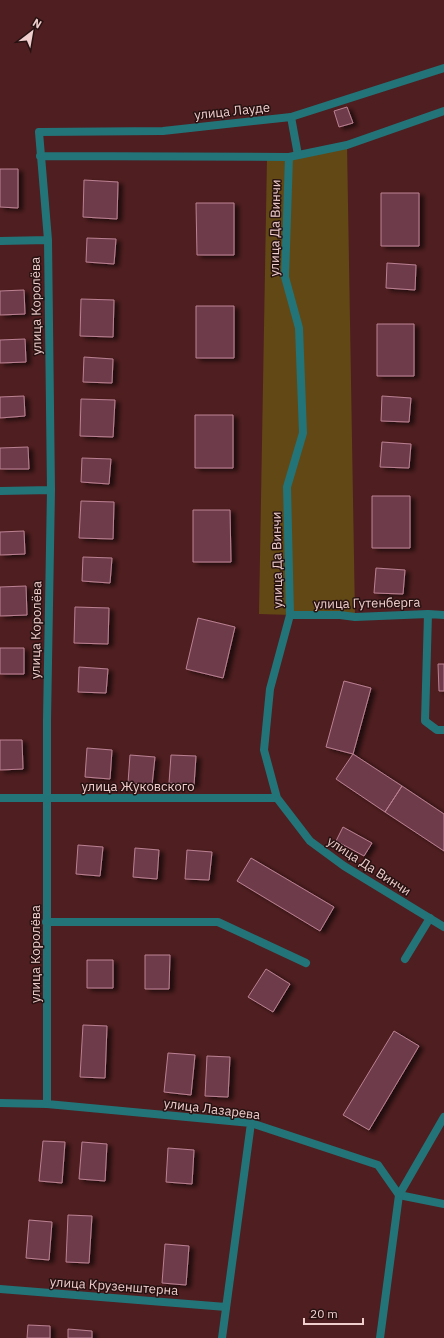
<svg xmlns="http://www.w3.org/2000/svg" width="444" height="1338" font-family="'IBM Plex Sans',sans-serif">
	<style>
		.green { fill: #624814 }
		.building { fill: #6e3b4c; stroke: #bb8192; filter: url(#shadow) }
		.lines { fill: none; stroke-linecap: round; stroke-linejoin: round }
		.service { stroke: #227478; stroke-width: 8 }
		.pedestrian { stroke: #227478; stroke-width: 8 }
		.minor { stroke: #227478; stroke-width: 8 }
		.labels { text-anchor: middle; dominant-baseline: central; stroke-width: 3; stroke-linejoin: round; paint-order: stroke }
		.street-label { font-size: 13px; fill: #efcecd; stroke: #271111 }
	</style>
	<defs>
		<filter id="shadow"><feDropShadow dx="4.5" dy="2.5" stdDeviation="2" flood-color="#0009"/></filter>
	</defs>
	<rect width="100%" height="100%" fill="#4f1e20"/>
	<!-- green -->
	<path class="green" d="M347,145L355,617L259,614L267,157Z"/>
	<!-- building -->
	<path class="building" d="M347,107L353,123L339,127L334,111Z
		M0,169H18V208L0,207Z
		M84,180L118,182L117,219L83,217Z
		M381,193H419V246H381Z
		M196,203H234V255H197Z
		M87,238L116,239L114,264L86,262Z
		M387,263L416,265L415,290L386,288Z
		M24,290L25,314L0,315V291Z
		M81,299L114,300L113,337L80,336Z
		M196,306H234V358H196Z
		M377,324H414V376H377Z
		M25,339L26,362L0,363V340Z
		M84,357L113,359L112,383L83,382Z
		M24,396L25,416L0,418V397Z
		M382,396L411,398L409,422L381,421Z
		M81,399L115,400L113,437L80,436Z
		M195,415H233V468H195Z
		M382,442L411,444L409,468L380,467Z
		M28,447L29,469H0V448Z
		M82,458L111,459L109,484L81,482Z
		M372,496H410V548H372Z
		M81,501L114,502L113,539L79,538Z
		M193,510H230L231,562H193Z
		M24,531L25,554L0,555V532Z
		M83,557L112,558L110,583L82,581Z
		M376,568L405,570L403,594L374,593Z
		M26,586L27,615L0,616V587Z
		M75,607L109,608L108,644L74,643Z
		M198,618L235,627L223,678L186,669Z
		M0,648H24V674H0Z
		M438,664H444V691H439Z
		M79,667L108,669L106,693L78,692Z
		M344,681L371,688L353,754L326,747Z
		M0,740H22L23,769L0,770Z
		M87,748L112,750L110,779L85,777Z
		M353,754L402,786L385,812L336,779Z
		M130,755L155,757L152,785L128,783Z
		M171,755L196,756L194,785L169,783Z
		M402,786L444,814V851L385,812Z
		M343,827L372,843L364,856L336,841Z
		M78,845L103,847L100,876L76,874Z
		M135,848L159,850L157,879L133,877Z
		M187,850L212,852L209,880L185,879Z
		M251,858L334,907L320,931L237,881Z
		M145,955H170L169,989H145Z
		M87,960H113V988H87Z
		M266,969L290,984L273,1012L248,997Z
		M83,1025L107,1026L105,1078L80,1077Z
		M394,1031L419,1046L369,1130L343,1115Z
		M168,1053L195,1055L191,1095L164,1092Z
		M207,1056L230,1057L228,1097L205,1096Z
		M43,1141L65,1142L62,1183L39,1181Z
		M82,1142L107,1144L105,1181L79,1179Z
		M168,1148L194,1150L192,1184L166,1182Z
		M68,1215L92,1216L89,1263L66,1262Z
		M29,1220L52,1222L49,1260L26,1258Z
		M165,1244L189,1246L186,1285L162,1283Z
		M28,1325L50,1326V1338H27Z
		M68,1329L92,1331V1338H68Z"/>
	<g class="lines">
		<!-- service -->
		<path class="service" d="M291,117L298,155
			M405,959L430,918
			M399,1195L444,1204"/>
		<!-- pedestrian -->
		<path class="pedestrian" d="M289,157L285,277L299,328L303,433L287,487L290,615"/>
		<!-- minor -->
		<path class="minor" d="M40,156L289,157L347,145L444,111
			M0,241L48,240
			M0,491L51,490
			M428,614L425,721L437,730H444
			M444,615L428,614L355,617L340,615H290L270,689L264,750L277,798L310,841L344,866L444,927
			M0,798H277
			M46,922H218L306,963
			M0,1103L47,1104L251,1123L378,1165L399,1195
			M47,1104V720L51,490L48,240L39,132L163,131L291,117L444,68
			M0,1289L226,1307
			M222,1338L251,1123
			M380,1338L399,1195L444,1117"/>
	</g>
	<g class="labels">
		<!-- street labels -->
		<g class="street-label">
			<text transform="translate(232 111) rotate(-6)">улица Лауде</text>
			<text transform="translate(275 228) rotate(-89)">улица Да Винчи</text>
			<text transform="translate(36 306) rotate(-91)">улица Королёва</text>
			<text transform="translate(277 560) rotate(-91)">улица Да Винчи</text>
			<text transform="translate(367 603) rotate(-1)">улица Гутенберга</text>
			<text transform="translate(36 630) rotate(-89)">улица Королёва</text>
			<text x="138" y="786">улица Жуковского</text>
			<text transform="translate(369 866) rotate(33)">улица Да Винчи</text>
			<text transform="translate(35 954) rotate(-90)">улица Королёва</text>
			<text transform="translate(212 1109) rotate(7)">улица Лазарева</text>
			<text transform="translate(114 1286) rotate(4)">улица Крузенштерна</text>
		</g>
	</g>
	<!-- north arrow -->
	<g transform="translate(32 32) rotate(31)" stroke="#271111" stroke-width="3" paint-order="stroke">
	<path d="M0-3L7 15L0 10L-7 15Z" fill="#efcecd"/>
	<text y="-6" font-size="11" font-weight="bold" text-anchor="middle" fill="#efcecd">N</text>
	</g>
	<!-- scale -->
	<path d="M304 1318v6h59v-6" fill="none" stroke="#efcecd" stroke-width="2"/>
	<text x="310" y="1318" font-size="12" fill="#efcecd" stroke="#271111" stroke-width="3" paint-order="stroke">20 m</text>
</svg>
